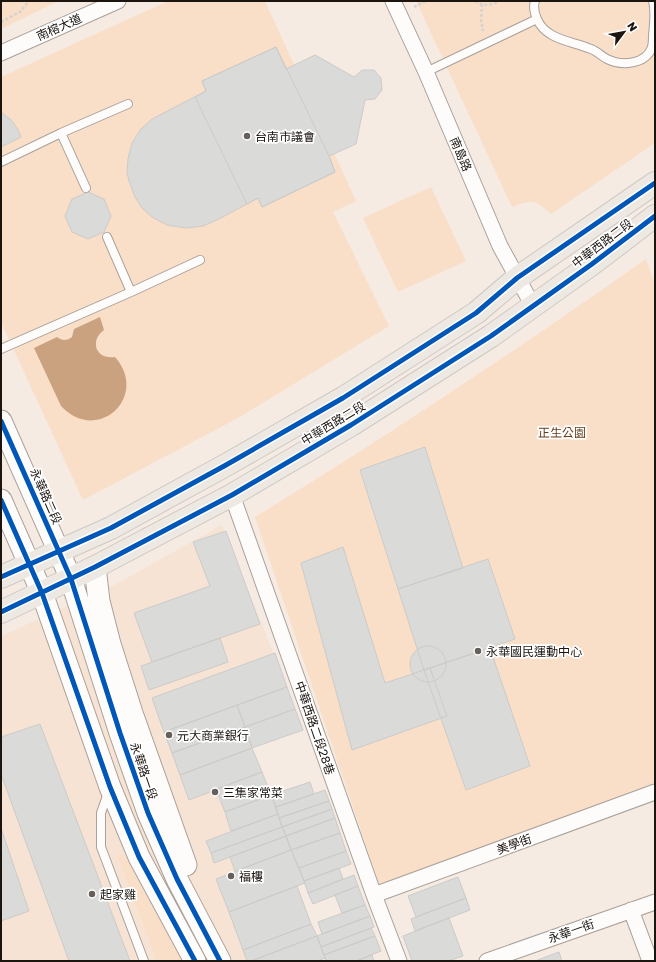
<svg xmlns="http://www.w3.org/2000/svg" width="656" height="962" font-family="'Golos Text','Noto Sans TC',sans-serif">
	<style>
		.built { fill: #f6e3d3 }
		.green { fill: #f9dec8 }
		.water { fill: #cba27f }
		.building { fill: #dadad8; stroke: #cbcbc9 }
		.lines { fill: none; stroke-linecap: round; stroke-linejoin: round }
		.lane-casing { stroke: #a9a19a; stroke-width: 10 }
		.street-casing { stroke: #a9a19a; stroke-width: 17 }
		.secondary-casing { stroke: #a9a19a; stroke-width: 23 }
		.primary-casing { stroke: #cdc9c5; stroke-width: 24 }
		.path { stroke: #d6d2d0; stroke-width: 2.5; stroke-dasharray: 3 2; stroke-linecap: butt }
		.lane { stroke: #fefcfb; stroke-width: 8 }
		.street { stroke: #fefcfb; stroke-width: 15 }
		.secondary { stroke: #fefcfb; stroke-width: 21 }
		.primary { stroke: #eee8e3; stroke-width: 22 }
		.cycleway-casing { stroke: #fff; stroke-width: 8 }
		.cycleway { stroke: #0057b8; stroke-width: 5 }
		.poi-dot { fill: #675f59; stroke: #fff; stroke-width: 1.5 }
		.labels { text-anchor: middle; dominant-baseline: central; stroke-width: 3.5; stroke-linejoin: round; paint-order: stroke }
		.street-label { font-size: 12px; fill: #1b140f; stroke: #fff }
		.poi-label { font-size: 12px; fill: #1b140f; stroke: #fff; text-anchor: start }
		.park-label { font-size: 12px; fill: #633d19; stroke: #fff }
	</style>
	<rect width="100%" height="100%" fill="#f5ebe2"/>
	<!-- built -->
	<path class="built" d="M222,525L276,660L220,679L316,961H1V636L114,585Z"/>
	<!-- green -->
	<path class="green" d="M1,1H59L1,29Z
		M168,1H265L356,201L333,212L389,326L238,418L83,500L1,322V77Z
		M416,1H655V143L551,214C535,199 532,200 512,207Z
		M431,187L466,261L398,292L363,218Z
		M646,259L655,284V785L382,893L255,517C388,436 518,349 646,259Z
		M118,854L123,855L129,864L182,961H157L118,857Z"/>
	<!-- water -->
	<path class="water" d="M100,317L104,330C89,341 96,360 115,357C150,397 97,445 61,406L34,348L57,337C62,341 67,341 72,337L74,329Z"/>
	<!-- building -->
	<path class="building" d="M276,47L286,69L315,55L354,77L362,70H374L381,78L382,90L375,99L365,100L356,144L329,156L335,172L262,207L258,198L219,219L203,226L186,228L167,225L152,217L142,208L135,197L129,181L127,172L128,159L132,143L141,129L152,119L206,91L202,81Z
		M276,47L329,156L335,172L262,207L258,198L247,204L195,97L206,91L202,81Z
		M1,112L11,120L17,128L21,137L1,147Z
		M88,192L104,199L111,216L104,232L88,239L72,232L65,216L72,199Z
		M425,447L463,568L398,589L360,470Z
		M226,531L260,624L152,662L134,613L210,586L193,542Z
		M343,547L385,683L430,668L447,716L352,750L301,563Z
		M488,559L515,639L424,670L398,589Z
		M220,638L228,662L149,690L141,666Z
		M410 664a18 18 0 1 1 36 0a18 18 0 1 1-36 0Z
		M490,648L530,766L466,790L424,670Z
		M275,653L287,687L164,732L152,698Z
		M287,687L295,709L245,727L237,705Z
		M237,705L245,727L172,753L164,732Z
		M295,709L303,730L252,748L245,727Z
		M40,724L130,961H69L1,774V737Z
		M245,727L252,748L180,775L172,753Z
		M252,748L262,772L189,800L180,775Z
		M262,772L271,795L225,812L216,789Z
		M310,782L314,794L276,807L271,795Z
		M325,790L329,801L279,818L276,807Z
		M271,795L278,814L231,831L225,812Z
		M329,801L332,809L282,827L279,818Z
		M332,809L335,818L286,836L282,827Z
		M278,814L282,827L211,853L206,841Z
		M335,818L340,833L291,850L286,836Z
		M282,827L286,836L214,863L211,853Z
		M1,828L29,911L1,921Z
		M340,833L346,851L299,868L291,850Z
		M286,836L291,850L235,871L230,857Z
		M291,850L305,883L229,912L216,879Z
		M346,851L351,864L304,881L299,868Z
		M339,868L343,879L308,893L304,881Z
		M354,875L358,886L313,904L308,893Z
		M458,877L466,898L416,917L408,896Z
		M297,886L311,924L243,950L229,912Z
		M358,886L365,905L342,913L335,895Z
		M466,898L470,910L415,931L411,919Z
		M365,905L370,916L322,934L318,922Z
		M370,916L374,927L321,947L317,936Z
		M449,918L463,956L448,961H412L403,936Z
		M311,924L317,936L251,961H247L243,950Z
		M371,928L375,936L324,955L321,947Z
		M317,936L325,958L317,961H251Z
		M375,936L381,951L356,961H326L324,955Z
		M559,952L562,961H535Z
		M372,955L374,961H356Z"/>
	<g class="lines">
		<!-- lane casing -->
		<g class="lane-casing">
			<path id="lane" d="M535,1C533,7 534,12 537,19C546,40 572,41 591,49C597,51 601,56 607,59C621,66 646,65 652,47C653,43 653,38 653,35C654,24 656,12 653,1
				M426,72L537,19
				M61,133L128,104
				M1,162L61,133L86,188
				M131,292L200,260
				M1,349L131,292L107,237
				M108,793L101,813V847L144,961"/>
		</g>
		<!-- street casing -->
		<g class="street-casing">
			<path id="street" d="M393,1L426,72L500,246L533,306
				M1,53L118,1
				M232,495L374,895L399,961
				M374,895L655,792
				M631,910L650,961
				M487,961L655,902"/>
		</g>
		<!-- secondary casing -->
		<g class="secondary-casing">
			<path id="secondary" d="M1,421L71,579L120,733L148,813L177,879L220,961
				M1,500L42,593L110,787L139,857L195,961
				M95,567L99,601L110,644L132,713L186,865"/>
		</g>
		<!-- primary casing -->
		<g class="primary-casing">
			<path id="primary" d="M1,577L111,528L226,465L343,398L476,313L517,278L655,183
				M1,612L95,567L232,495L351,425L491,336L592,264L655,216"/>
		</g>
		<!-- path -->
		<path class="path" d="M475,1C483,6 491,6 499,1
			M482,4L481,20L483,31
			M414,7L426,1
			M1,22L20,12L29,1"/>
		<!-- lane -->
		<use href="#lane" class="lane"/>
		<!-- street -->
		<use href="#street" class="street"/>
		<!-- secondary -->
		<use href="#secondary" class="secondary"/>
		<!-- primary -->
		<use href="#primary" class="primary"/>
		<!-- cycleway casing -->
		<g class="cycleway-casing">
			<path id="cycleway" d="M1,421L71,579L120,733L148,813L177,879L220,961
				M1,500L42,593L110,787L139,857L195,961
				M1,577L111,528L226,465L343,398L476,313L517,278L655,183
				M1,612L95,567L232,495L351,425L491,336L592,264L655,216"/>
		</g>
		<!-- cycleway -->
		<use href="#cycleway" class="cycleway"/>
	</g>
	<!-- markers -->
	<g class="poi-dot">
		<circle cx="247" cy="136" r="4"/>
		<circle cx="478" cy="651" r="4"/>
		<circle cx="169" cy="735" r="4"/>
		<circle cx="215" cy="792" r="4"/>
		<circle cx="231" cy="876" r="4"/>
		<circle cx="92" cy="894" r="4"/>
	</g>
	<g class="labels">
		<!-- street labels -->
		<g class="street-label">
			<text transform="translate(59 27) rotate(-24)">南榕大道</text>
			<text transform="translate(461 154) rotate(67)">南島路</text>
			<text transform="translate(602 243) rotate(-37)">中華西路二段</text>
			<text transform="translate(333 423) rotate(-31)">中華西路二段</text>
			<text transform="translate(46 496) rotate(66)">永華路二段</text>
			<text transform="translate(315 728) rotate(71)">中華西路二段28巷</text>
			<text transform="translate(144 771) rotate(71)">永華路一段</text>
			<text transform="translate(514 844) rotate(-20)">美學街</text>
			<text transform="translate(571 931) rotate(-19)">永華一街</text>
		</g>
		<!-- poi labels -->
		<g class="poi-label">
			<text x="255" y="136">台南市議會</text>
			<text x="486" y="651">永華國民運動中心</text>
			<text x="177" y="735">元大商業銀行</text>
			<text x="223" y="792">三集家常菜</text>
			<text x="239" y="876">福樓</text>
			<text x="100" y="894">起家雞</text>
		</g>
		<!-- park labels -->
		<g class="park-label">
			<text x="562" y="432">正生公園</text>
		</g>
	</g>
	<!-- border -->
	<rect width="656" height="962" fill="none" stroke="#1b140f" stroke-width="4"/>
	<!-- north arrow -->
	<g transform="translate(624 32) rotate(58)" stroke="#ffffff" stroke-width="3" paint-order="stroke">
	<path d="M0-3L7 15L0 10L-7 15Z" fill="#1b140f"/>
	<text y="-6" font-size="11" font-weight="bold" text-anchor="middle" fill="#1b140f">N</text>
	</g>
</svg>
